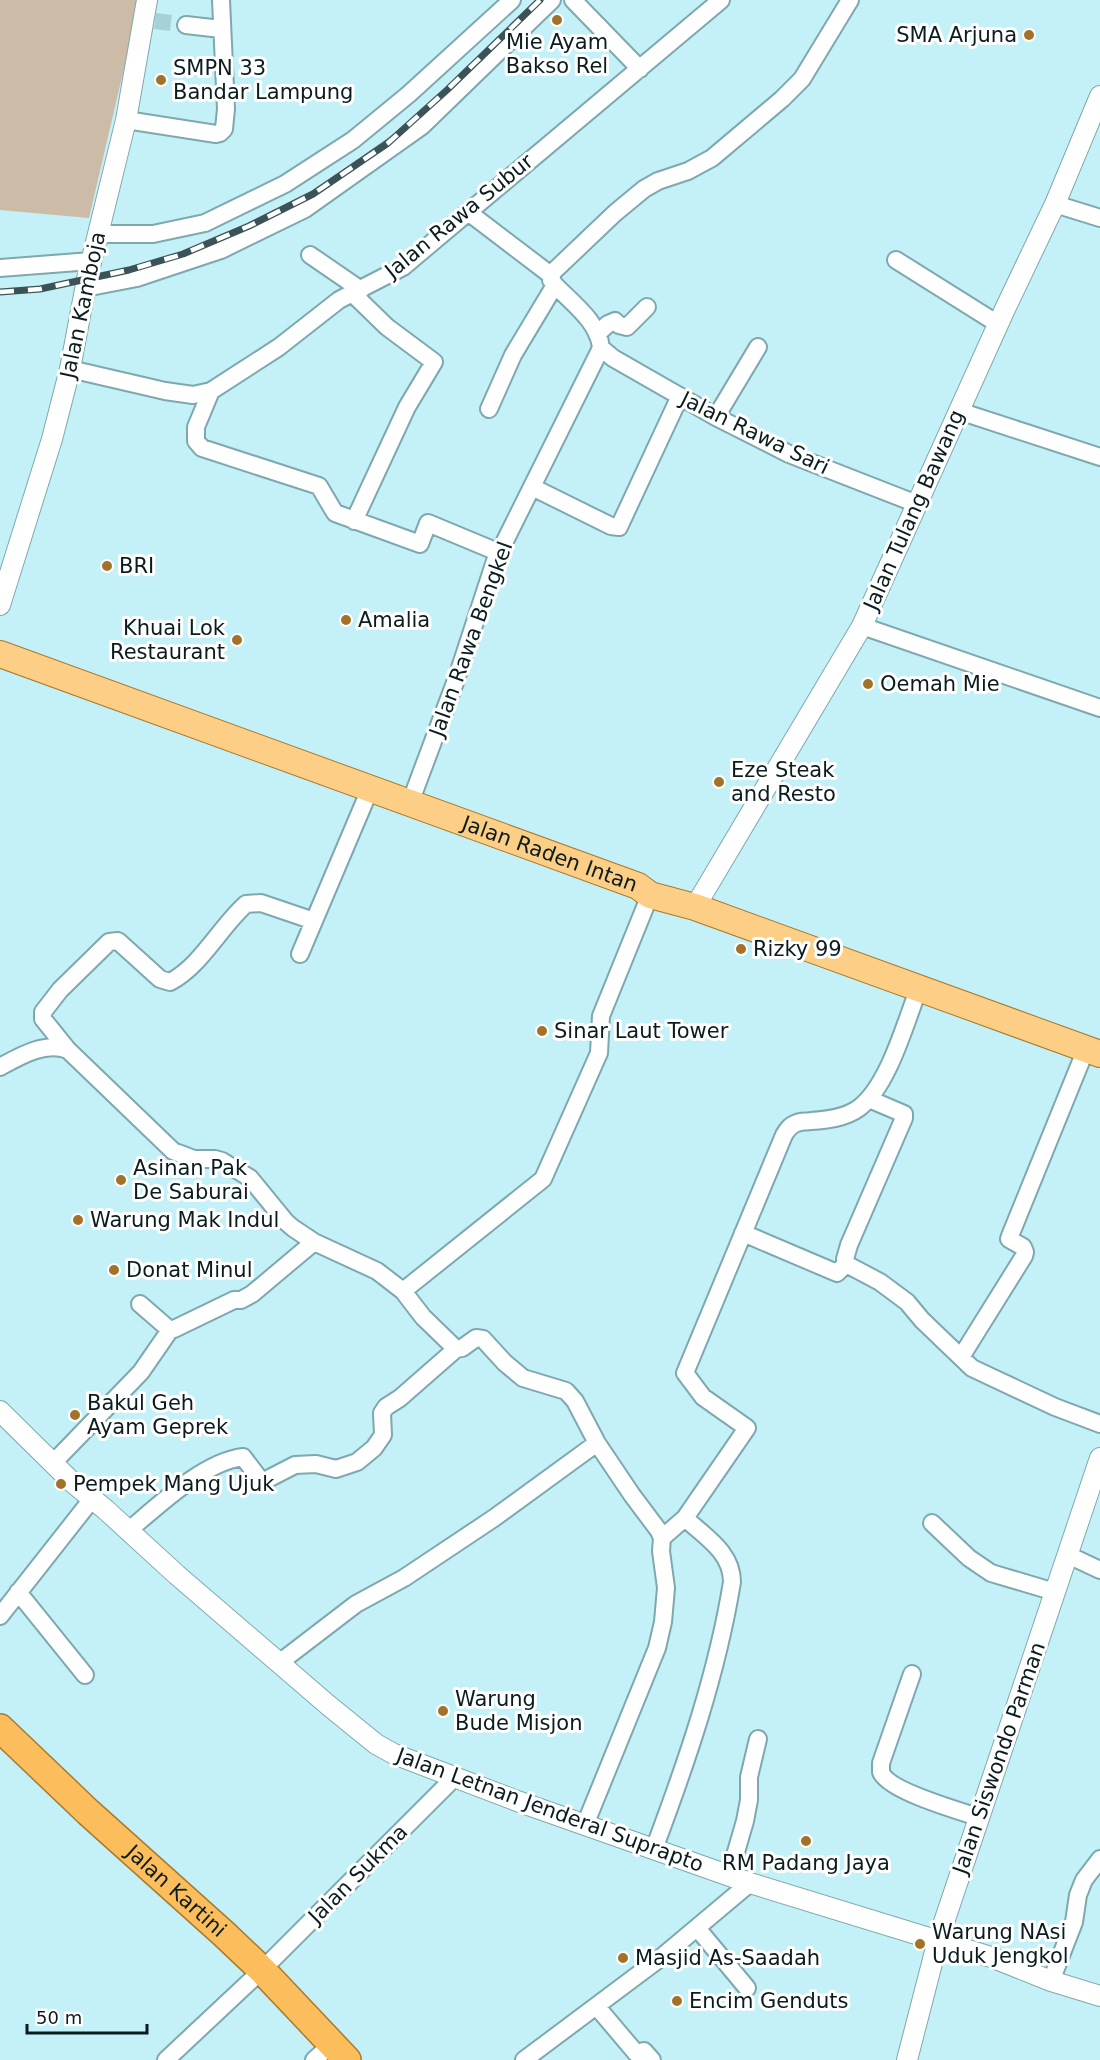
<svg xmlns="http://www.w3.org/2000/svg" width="1100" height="2060" font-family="'DejaVu Sans',sans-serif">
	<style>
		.green { fill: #ccbba6 }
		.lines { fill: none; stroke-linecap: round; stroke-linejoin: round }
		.minor-tunnel { stroke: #a8d1d7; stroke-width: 16; stroke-dasharray: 16 8; stroke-linecap: butt }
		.minor-casing { stroke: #7ea8af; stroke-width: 20 }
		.tertiary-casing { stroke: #7ea8af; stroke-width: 22 }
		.primary-casing { stroke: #a87a2d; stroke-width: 28 }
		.trunk-casing { stroke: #a87a2d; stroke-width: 30 }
		.minor { stroke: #fff; stroke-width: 16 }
		.tertiary { stroke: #fff; stroke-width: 20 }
		.primary { stroke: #fdce85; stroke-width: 26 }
		.trunk { stroke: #fcbe5c; stroke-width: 27 }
		.rail-casing { stroke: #3b5357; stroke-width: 7 }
		.rail { stroke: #fff; stroke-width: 4.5; stroke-dasharray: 14; stroke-linecap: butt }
		.poi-dot { fill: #a37127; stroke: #fff; stroke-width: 2 }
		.labels { text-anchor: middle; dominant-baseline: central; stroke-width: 6; stroke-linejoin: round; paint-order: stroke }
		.poi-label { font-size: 21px; fill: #0b1c1f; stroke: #fff; text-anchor: start }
		.street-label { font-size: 21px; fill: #0b1c1f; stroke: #fff }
	</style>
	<rect width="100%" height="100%" fill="#c4f1f8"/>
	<!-- green -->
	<path class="green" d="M0,0H140L89,218L0,210Z"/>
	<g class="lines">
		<!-- minor-tunnel -->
		<path class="minor-tunnel" d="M155,21L186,25"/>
		<!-- minor casing -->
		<g class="minor-casing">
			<path id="minor" d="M573,0L640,69
				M186,25L221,29
				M126,120L216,134L220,133L224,129L226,109L221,0
				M1055,204L1100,218
				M468,212L552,276
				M98,234H153L205,223L285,184L353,140L409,94L512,0
				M310,255L361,290
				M896,260L998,324
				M0,268L91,261
				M85,288L137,278L221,250L305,209L422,126L552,0
				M352,293L387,327L434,362L407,407L354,521
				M597,334L608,324L615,321L619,325L627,327L647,307
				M601,348C599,322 572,303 555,285L551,280L553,272L615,213L644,189L658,181L688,171L712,158L782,99L802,79L850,0
				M601,348L613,358L716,417L789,454L917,504
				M70,369L165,391L193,395L211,391L279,347L339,300L403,267L721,0
				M211,391L196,427V441L202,448L319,486L335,513L420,544L428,523L500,553
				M489,409L513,355L555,285
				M959,411L1100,457
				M716,417L758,347
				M532,487L611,526L619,527L680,396
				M862,626L1100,708
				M410,803L456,680L495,561L601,348
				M300,954L370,789
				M68,1050L43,1019V1012L60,990L109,942L118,941L160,979L170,982C201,966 220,927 246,904L261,903L314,921
				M0,1067C20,1056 45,1041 68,1050L173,1151L194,1159H215L222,1161L250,1178L286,1222L293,1228L314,1242L377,1271L403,1291L423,1317L456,1349L462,1348L476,1338L483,1339L505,1363L523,1378L566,1391L575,1401L597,1443L632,1495L659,1531L662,1538L661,1551L666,1588L663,1622L657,1648L585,1825
				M743,1233L837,1273L846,1264L845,1259L849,1245L904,1118V1114L869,1099
				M846,1264L880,1282L907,1302L922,1320L972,1368L1055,1407L1100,1424
				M403,1291L543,1179L599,1053L601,1016L650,895
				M140,1304L170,1330L174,1329L234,1300H241L252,1294L314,1242
				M961,1357L1024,1256L1025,1252L1023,1247L1009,1239L1010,1236L1086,1049
				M53,1463L141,1372L170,1330
				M932,1523L969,1558L991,1573L1055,1592
				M128,1531C158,1506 203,1462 243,1457L262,1482L295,1465L316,1464L336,1469L357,1462L374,1448L383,1435L382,1413L386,1407L400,1398L456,1349
				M662,1538L685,1518L747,1428L703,1397L685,1373L784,1135C787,1130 790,1125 797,1123C801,1121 806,1122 811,1121C827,1120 845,1118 859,1108C889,1085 905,1023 919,988
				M1068,1555L1100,1570
				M18,1592L85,1675
				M0,1616L92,1499
				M279,1663L356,1604L404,1578L494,1518L597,1443
				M912,1674L881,1763C881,1765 881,1771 881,1772C887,1790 959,1811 978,1817
				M654,1849C687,1761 717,1674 732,1582C732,1552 705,1537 685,1518
				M729,1876L745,1821L749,1800V1777L758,1739
				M697,1928L747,1988
				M1051,1981L1074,1922L1078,1895L1084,1880L1100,1859
				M597,2007L636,2053L644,2051L652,2060
				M166,2060L262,1970L455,1777
				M314,2060L332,2044
				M524,2060L663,1956L750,1883"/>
		</g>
		<!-- tertiary casing -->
		<g class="tertiary-casing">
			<path id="tertiary" d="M0,605L52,439L70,369L87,279L126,120L147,0
				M695,907L862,626L1005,309L1055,204L1100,96
				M0,1411L72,1482L106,1510L177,1575L328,1705L376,1744L394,1754L517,1801L750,1883L991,1957L1051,1981L1100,1996
				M907,2060L938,1940L1100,1458"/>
		</g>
		<!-- primary casing -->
		<g class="primary-casing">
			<g id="primary">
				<path id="s1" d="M0,654L638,886L650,895L695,907L1100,1054"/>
			</g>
		</g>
		<!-- trunk casing -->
		<g class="trunk-casing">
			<g id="trunk">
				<path id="s2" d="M0,1728L88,1812L224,1934L262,1970L347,2060"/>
			</g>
		</g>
		<!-- minor -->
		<use href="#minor" class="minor"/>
		<!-- tertiary -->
		<use href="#tertiary" class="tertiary"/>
		<!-- primary -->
		<use href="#primary" class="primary"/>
		<!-- trunk -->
		<use href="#trunk" class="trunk"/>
		<!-- rail casing -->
		<g class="rail-casing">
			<path id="rail" d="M0,292L40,289L129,270L183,254L249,226L313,194L388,143L447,90L540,0"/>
		</g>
		<!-- rail -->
		<use href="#rail" class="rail"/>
	</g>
	<!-- markers -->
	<g class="poi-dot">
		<circle cx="557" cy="20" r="6"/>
		<circle cx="1029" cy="35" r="6"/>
		<circle cx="161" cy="80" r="6"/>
		<circle cx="107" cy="566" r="6"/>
		<circle cx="346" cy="620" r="6"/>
		<circle cx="237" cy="640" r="6"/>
		<circle cx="868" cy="684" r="6"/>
		<circle cx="719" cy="782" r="6"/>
		<circle cx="741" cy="949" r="6"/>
		<circle cx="542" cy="1031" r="6"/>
		<circle cx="121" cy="1180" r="6"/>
		<circle cx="78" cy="1220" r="6"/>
		<circle cx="114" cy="1270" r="6"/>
		<circle cx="75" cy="1415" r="6"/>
		<circle cx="61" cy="1484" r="6"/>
		<circle cx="443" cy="1711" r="6"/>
		<circle cx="806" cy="1841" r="6"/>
		<circle cx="920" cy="1944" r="6"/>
		<circle cx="623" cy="1958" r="6"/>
		<circle cx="677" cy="2001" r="6"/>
	</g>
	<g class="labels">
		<!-- poi labels -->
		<g class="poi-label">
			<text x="1017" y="35" text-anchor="end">SMA Arjuna</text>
			<text x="557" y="42" text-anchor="middle">Mie Ayam<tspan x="557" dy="24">Bakso Rel</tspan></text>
			<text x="173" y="68">SMPN 33<tspan x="173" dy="24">Bandar Lampung</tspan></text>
			<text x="119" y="566">BRI</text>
			<text x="358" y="620">Amalia</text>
			<text x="225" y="628" text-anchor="end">Khuai Lok<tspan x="225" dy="24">Restaurant</tspan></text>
			<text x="880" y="684">Oemah Mie</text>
			<text x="731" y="770">Eze Steak<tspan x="731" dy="24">and Resto</tspan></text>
			<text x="753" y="949">Rizky 99</text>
			<text x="554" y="1031">Sinar Laut Tower</text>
			<text x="133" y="1168">Asinan Pak<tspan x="133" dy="24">De Saburai</tspan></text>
			<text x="90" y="1220">Warung Mak Indul</text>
			<text x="126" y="1270">Donat Minul</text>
			<text x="87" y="1403">Bakul Geh<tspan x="87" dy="24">Ayam Geprek</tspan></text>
			<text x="73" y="1484">Pempek Mang Ujuk</text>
			<text x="455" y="1699">Warung<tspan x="455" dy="24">Bude Misjon</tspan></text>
			<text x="806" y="1863" text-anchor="middle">RM Padang Jaya</text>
			<text x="932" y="1932">Warung NAsi<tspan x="932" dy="24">Uduk Jengkol</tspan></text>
			<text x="635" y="1958">Masjid As-Saadah</text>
			<text x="689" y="2001">Encim Genduts</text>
		</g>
		<!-- street labels -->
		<g class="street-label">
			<text transform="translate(459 216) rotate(-39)">Jalan Rawa Subur</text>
			<text transform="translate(83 305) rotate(-78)">Jalan Kamboja</text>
			<text transform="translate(755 433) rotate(26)">Jalan Rawa Sari</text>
			<text transform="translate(914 510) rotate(-66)">Jalan Tulang Bawang</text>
			<text transform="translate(471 639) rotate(-70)">Jalan Rawa Bengkel</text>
			<text stroke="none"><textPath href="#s1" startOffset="585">Jalan Raden Intan</textPath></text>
			<text transform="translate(999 1758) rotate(-71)">Jalan Siswondo Parman</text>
			<text transform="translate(550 1810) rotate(20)">Jalan Letnan Jenderal Suprapto</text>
			<text transform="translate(358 1874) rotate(-45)">Jalan Sukma</text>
			<text stroke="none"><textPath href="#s2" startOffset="240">Jalan Kartini</textPath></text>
		</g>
	</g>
	<!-- scale -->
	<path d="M27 2024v9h120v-9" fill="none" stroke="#0b1c1f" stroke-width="3"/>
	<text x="36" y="2024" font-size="18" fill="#0b1c1f" stroke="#ffffff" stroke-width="4.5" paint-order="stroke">50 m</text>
</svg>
